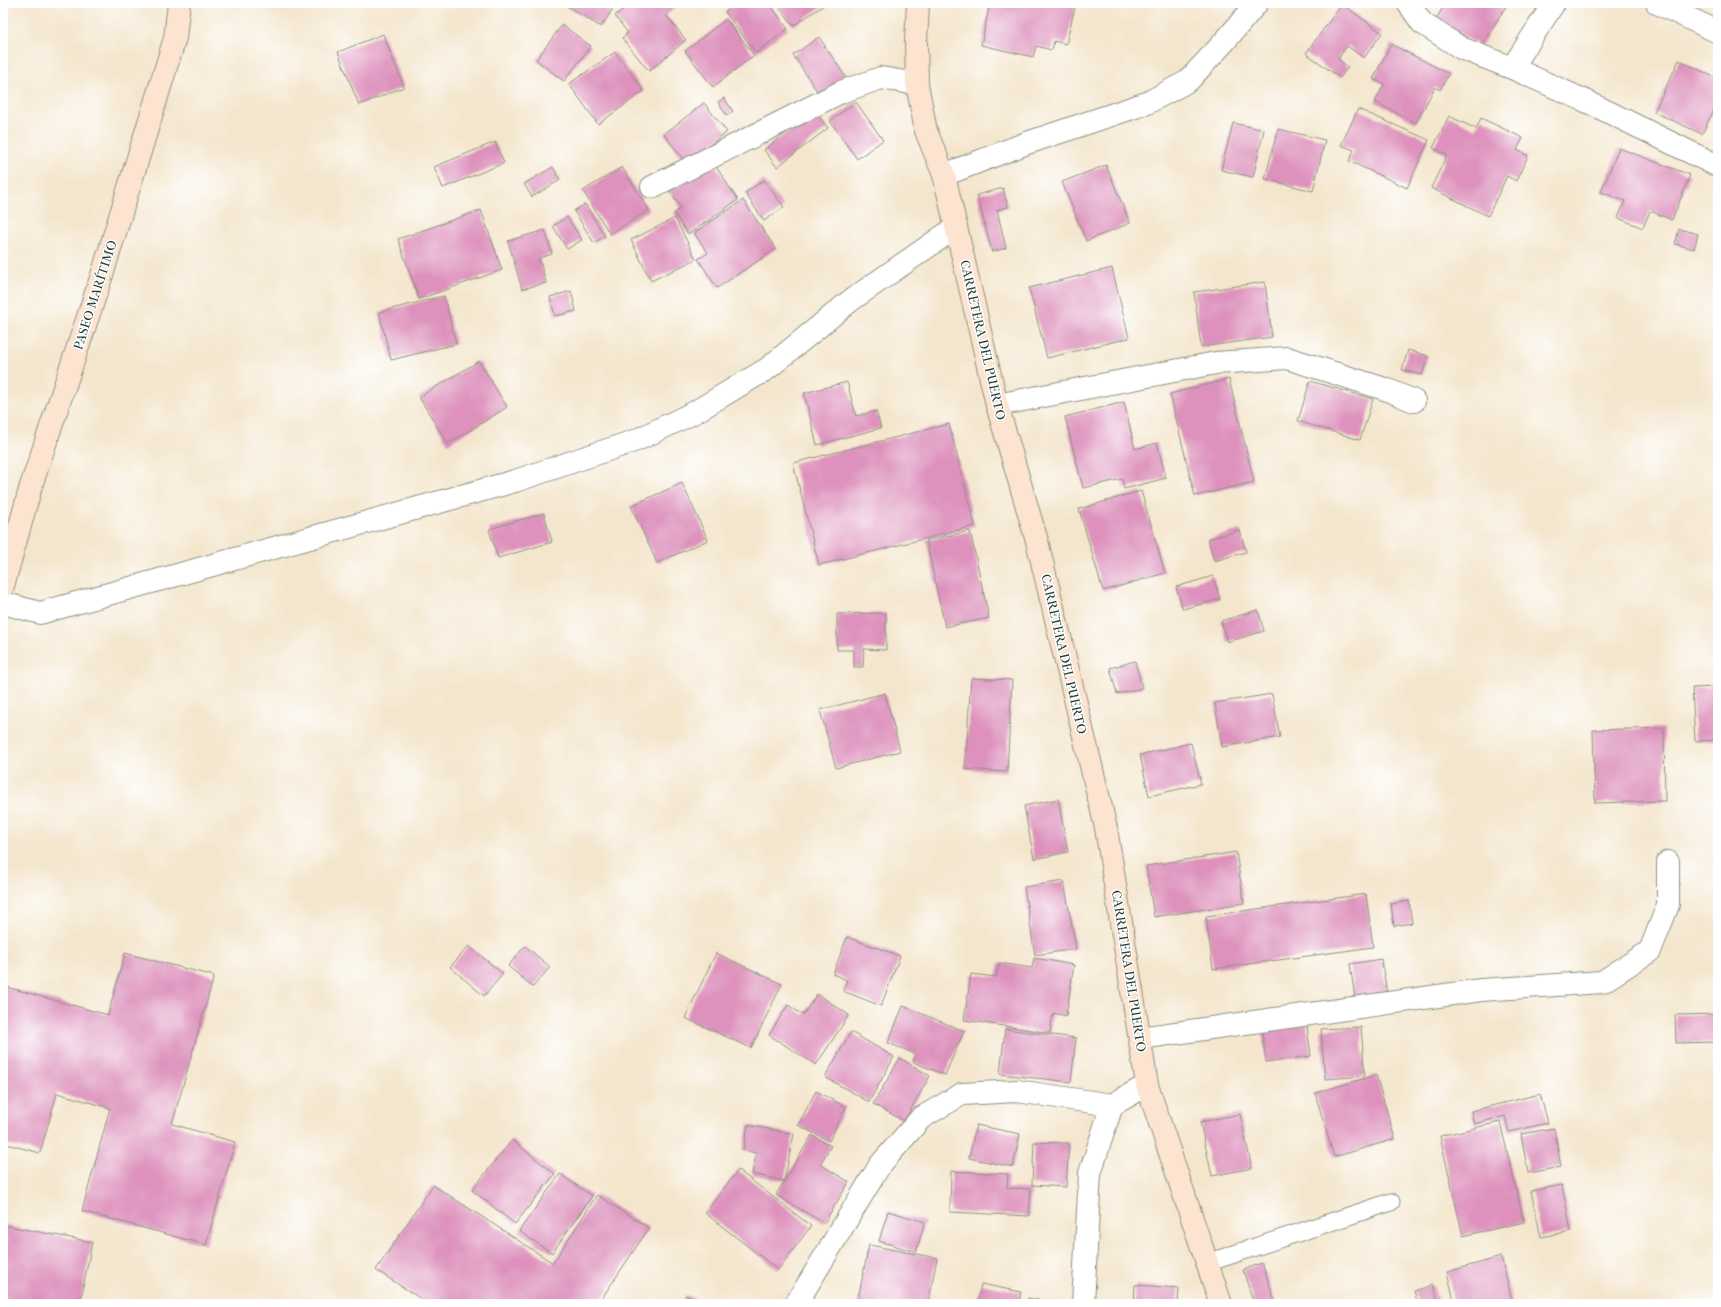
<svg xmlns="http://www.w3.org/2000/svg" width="1721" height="1307" font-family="'IM FELL French Canon',serif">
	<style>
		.building { fill: #dd91bc }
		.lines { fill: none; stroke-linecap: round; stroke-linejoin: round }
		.lane-casing { stroke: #8a9280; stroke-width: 19 }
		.street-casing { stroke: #8a9280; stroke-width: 24 }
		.secondary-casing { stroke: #8a9280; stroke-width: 24 }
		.lane { stroke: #fff; stroke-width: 17 }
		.street { stroke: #fff; stroke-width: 22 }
		.secondary { stroke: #fde4d0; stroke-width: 22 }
		.labels { text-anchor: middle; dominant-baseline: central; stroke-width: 3; stroke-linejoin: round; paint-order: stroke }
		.street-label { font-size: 13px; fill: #1f3d34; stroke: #fff }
	</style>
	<rect width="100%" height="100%" fill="#fff"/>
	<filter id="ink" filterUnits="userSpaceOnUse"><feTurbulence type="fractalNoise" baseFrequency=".025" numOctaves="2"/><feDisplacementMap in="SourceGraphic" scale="8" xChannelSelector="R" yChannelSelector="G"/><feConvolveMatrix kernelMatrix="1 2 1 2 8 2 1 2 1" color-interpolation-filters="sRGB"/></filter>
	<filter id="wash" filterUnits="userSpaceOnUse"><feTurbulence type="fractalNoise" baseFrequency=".012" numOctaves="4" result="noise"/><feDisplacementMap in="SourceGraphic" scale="16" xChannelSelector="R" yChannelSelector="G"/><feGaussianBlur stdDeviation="0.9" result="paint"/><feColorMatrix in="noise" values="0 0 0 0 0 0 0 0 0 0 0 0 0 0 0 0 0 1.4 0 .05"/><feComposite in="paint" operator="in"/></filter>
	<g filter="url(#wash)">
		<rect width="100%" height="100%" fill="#f4e6cd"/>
		<g id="blocks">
			<!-- building -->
			<path class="building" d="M567,3H614L616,4L601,27L565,5Z
				M631,3H675L677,6L666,15L686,40L649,71L622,38L628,33L615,16Z
				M737,3H769L788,29L756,53L725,12Z
				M777,3H827L793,26Z
				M990,3L1004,4V3H1076L1066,44L1054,41L1052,50L1036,46L1033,57L981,45Z
				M1446,3H1508L1481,46L1436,19Z
				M1342,4L1382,33L1364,58L1347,46L1338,59L1348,67L1340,78L1306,53Z
				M726,19L754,55L713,87L685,51Z
				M562,25L591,46L564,81L536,60Z
				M383,34L404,87L359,105L338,52Z
				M819,37L847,79L821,97L793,55Z
				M1391,44L1449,74L1440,90L1435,87L1416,123L1375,102L1384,84L1373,79Z
				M615,52L644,91L598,124L569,84Z
				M1679,60L1718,79V102L1702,134L1654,112Z
				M724,98L733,111L727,116L718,102Z
				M856,102L883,140L857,159L830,121Z
				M704,103L727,132L686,163L664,134Z
				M1358,109L1429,140L1407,188L1349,161L1354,150L1341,145Z
				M814,111L828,128L777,167L764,150Z
				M1449,116L1476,129L1481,118L1523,138L1517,150L1528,156L1516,181L1507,176L1488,216L1431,188L1447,155L1433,148Z
				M1233,123L1264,130L1253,177L1221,170Z
				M1278,129L1325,140L1313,191L1265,179Z
				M495,142L504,163L443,188L434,167Z
				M1619,148L1690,175L1672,220L1650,211L1643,228L1618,218L1625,201L1601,192Z
				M713,162L738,200L688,234L674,213L681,208L670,192Z
				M1106,165L1130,223L1086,241L1062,182Z
				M553,167L560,180L532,197L524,184Z
				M622,167L649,210L610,234L583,191Z
				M764,180L784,207L764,221L745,193Z
				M1003,188L1008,207L997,210L1006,248L992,252L977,195Z
				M743,200L776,249L717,288L698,259L708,253L694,233Z
				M585,204L605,236L594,243L574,211Z
				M481,210L502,270L419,299L398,239Z
				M567,217L582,240L567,249L553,226Z
				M675,218L696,259L651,281L631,240Z
				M1679,229L1698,234L1694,249L1675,244Z
				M545,230L552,254L539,258L546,283L522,289L508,241Z
				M1112,268L1129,338L1047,358L1029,288Z
				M1265,282L1272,337L1201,347L1194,292Z
				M571,291L576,311L555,316L550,297Z
				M444,296L456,344L391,360L379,312Z
				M1408,350L1428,356L1422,375L1402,370Z
				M479,361L507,407L448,444L419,397Z
				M1229,379L1254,482L1195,496L1170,394Z
				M1310,381L1373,399L1360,440L1298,421Z
				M847,382L856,416L876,411L881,428L817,445L804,393Z
				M1124,402L1135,449L1157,443L1166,478L1124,489L1122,479L1083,488L1065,417Z
				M949,424L975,526L819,565L793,463Z
				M682,483L708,540L657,563L631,506Z
				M1141,491L1165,573L1103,591L1079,509Z
				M544,513L552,542L498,558L489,529Z
				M1240,530L1246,552L1214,561L1208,539Z
				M970,531L989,618L945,627L926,540Z
				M1213,576L1220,599L1183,609L1176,587Z
				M1258,610L1264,631L1227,642L1221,621Z
				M886,613V650L864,649L863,667H854V650H837V614Z
				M1135,661L1142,688L1117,694L1110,668Z
				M971,678L1012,680L1007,772L965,769Z
				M1718,687V740L1695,741L1692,688Z
				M885,693L900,751L836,768L820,710Z
				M1272,694L1280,737L1222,747L1215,703Z
				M1664,728L1665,801L1595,803L1593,730Z
				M1191,743L1201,784L1149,796L1140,755Z
				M1058,799L1068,852L1034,859L1024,806Z
				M1236,852L1244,903L1154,917L1146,866Z
				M1064,881L1076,949L1035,955L1024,887Z
				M1366,894L1373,947L1213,969L1206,916Z
				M1409,901L1412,923L1394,926L1391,904Z
				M847,937L900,956L881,1006L843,991L847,980L833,974Z
				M469,946L503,974L484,996L450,967Z
				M525,946L550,967L533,987L508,966Z
				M125,953L214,976L172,1124L235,1142L206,1245L82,1211L110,1108L57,1093L40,1153L3,1143V986L108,1015Z
				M716,953L782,984L751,1048L685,1018Z
				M1034,958L1074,965L1066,1016L1053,1013L1050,1033L964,1020L971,974L996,977L999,963L1032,968Z
				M1381,959L1387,992L1355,998L1350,964Z
				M817,994L849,1015L816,1065L769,1035L788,1005L803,1015Z
				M903,1006L964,1031L945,1075L913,1062L916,1054L888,1043Z
				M1718,1014V1042L1676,1043L1675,1015Z
				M1306,1019L1311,1056L1266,1062L1261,1026Z
				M1361,1027L1365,1076L1325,1079L1321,1029Z
				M1005,1029L1076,1038L1071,1082L1000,1074Z
				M851,1032L894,1057L869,1102L825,1077Z
				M900,1058L930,1076L904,1121L873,1104Z
				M1376,1075L1395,1139L1334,1157L1315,1093Z
				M816,1091L846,1107L829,1141L798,1125Z
				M1540,1094L1548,1123L1509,1132L1505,1116L1474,1124L1471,1111Z
				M1240,1114L1252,1168L1212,1176L1200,1122Z
				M1500,1122L1524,1222L1463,1236L1440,1136Z
				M748,1125L794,1134L784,1181L752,1174L756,1153L743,1150Z
				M976,1125L1020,1134L1013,1167L969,1158Z
				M1554,1128L1561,1167L1528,1173L1521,1134Z
				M812,1135L831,1146L820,1164L849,1182L824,1223L776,1195Z
				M512,1140L555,1174L515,1224L472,1190Z
				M1034,1142L1069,1143L1066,1187L1032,1185Z
				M738,1170L811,1226L778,1270L705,1213Z
				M951,1171L1008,1174L1007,1188L1031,1189L1029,1216L950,1212Z
				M560,1174L592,1196L552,1253L519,1231Z
				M433,1185L553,1263L597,1195L649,1228L598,1304H429L376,1270Z
				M1562,1185L1571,1231L1541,1237L1531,1191Z
				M888,1211L925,1222L916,1252L879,1241Z
				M3,1225L92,1242L80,1304H3Z
				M869,1245L937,1258L928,1304H857Z
				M1501,1257L1513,1304H1455L1447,1272Z
				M1262,1263L1276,1304H1254L1243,1270Z
				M981,1284L1021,1292L1019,1304H977Z
				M1135,1285L1179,1288L1178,1304H1134Z
				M1433,1285L1439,1304H1418L1414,1291Z
				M686,1295L708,1304H682Z
				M1028,1298L1052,1303V1304H1027Z"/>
		</g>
	</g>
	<g filter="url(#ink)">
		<use href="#blocks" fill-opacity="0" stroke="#8a9280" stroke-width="1"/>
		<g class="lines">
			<!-- lane casing -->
			<g class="lane-casing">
				<path id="lane" d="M1207,1263L1391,1202"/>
			</g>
			<!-- street casing -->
			<g class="street-casing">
				<path id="street" d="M1408,3L1422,23L1461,48L1512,68L1590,103L1718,166
					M1657,3L1718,32
					M1512,68L1554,3
					M944,175L1027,143L1147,103L1188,81L1225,41L1257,3
					M652,187L841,92L881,78L917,84
					M997,405L1216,363L1287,358L1388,390L1414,401
					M3,603L40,613L515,481L637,440L695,412L767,369L850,301L956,227
					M1140,1038L1481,990L1602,982L1650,951L1668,905V862
					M796,1304L880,1165L921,1118L962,1094L1017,1091L1112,1105
					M1083,1304L1090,1173L1112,1105L1147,1085"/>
			</g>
			<!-- secondary casing -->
			<g class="secondary-casing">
				<path id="secondary" d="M918,3L916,41L917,84L926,131L944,175L997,405L1037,541L1106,828L1147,1085L1221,1304
					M3,586L31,486L102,275L175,38L179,3"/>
			</g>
			<!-- lane -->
			<use href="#lane" class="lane"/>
			<!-- street -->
			<use href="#street" class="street"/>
			<!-- secondary -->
			<use href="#secondary" class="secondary"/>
		</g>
	</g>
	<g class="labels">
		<!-- street labels -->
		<g class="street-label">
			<text transform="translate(95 295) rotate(-72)">PASEO MARÍTIMO</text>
			<text transform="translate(983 340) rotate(77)">CARRETERA DEL PUERTO</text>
			<text transform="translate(1064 654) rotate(77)">CARRETERA DEL PUERTO</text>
			<text transform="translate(1129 971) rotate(81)">CARRETERA DEL PUERTO</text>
		</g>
	</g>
	<!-- margin -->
	<rect width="1721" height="1307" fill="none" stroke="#fff" stroke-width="16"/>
</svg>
